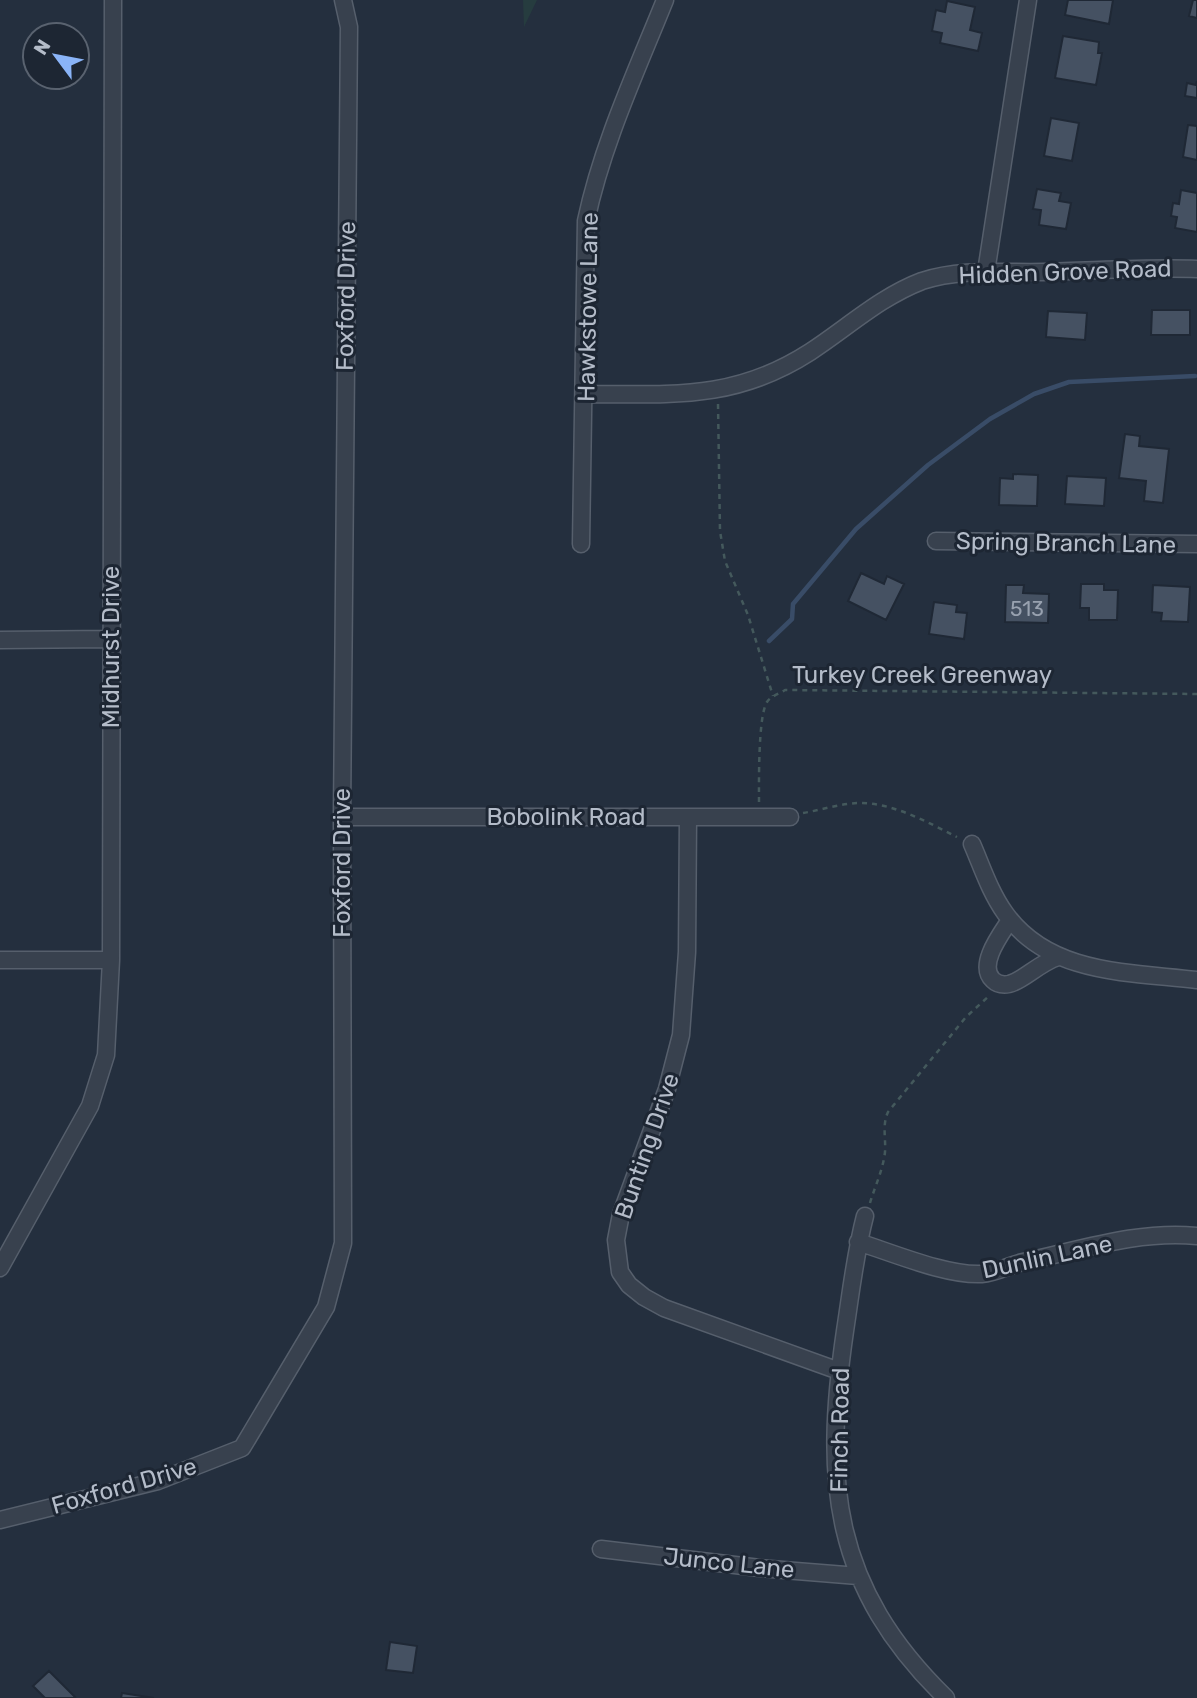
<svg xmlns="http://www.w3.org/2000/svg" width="1197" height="1698" font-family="Rubik,sans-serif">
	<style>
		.green { fill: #263c3f }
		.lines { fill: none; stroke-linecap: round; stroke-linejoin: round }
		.stream { stroke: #394c67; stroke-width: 4.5 }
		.building { fill: #455162; stroke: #1f2835; stroke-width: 2 }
		.minor-casing { stroke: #565f6c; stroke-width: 19 }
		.path { stroke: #44595c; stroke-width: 2.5; stroke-dasharray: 5 5; stroke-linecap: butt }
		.minor { stroke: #38414e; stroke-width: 16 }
		.labels { text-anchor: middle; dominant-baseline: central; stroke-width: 6; stroke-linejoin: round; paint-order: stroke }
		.number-label { font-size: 21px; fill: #98a1af }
		.street-label { font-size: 24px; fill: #b4bcc9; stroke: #1d2633 }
	</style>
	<rect width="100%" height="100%" fill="#242f3e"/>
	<!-- green -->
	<path class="green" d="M523,0H537L524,27Z"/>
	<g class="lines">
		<!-- stream -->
		<path class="stream" d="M769,641L792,619L793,604L856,529L928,465L990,419L1034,394L1069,382L1195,376"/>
	</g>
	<!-- building -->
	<path class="building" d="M1068,0H1113L1109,24L1065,15Z
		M1193,0H1197V18L1189,16Z
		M947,1L975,7L970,30L982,33L978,51L940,43L942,33L932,31L936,10L945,12Z
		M1063,36L1099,42L1098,53H1102L1096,85L1055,78Z
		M1197,81V98L1185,96L1187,83L1196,85Z
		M1051,118L1079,123L1072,161L1044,156Z
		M1188,125L1197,126V160L1183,157Z
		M1037,189L1061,193L1059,201L1071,203L1066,229L1039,225L1041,210L1033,209Z
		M1181,190L1197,193V232L1175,228L1177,217L1171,216L1173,203L1179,204Z
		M1152,310H1190V335H1151Z
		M1048,311L1087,313L1085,340L1046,337Z
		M1125,434L1140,436L1139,446L1169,449L1163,503L1144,501L1146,481L1119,478Z
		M1013,474L1038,475L1037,506L999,505L1000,478L1013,479Z
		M1067,476L1106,478L1104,506L1065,504Z
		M861,573L884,584L887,576L904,584L886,620L848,601Z
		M1081,584H1104V590H1118L1117,620H1089V608H1080Z
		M1006,585H1024L1023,593L1049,594L1048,623L1005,622Z
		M1153,585L1190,587L1188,622L1161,621L1162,613L1152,612Z
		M934,602L957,605L956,612L967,613L964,639L929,634Z
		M390,1642L417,1646L413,1673L386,1670Z
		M49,1671L75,1697L73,1698H45L33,1686Z
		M122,1693L154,1698H121Z"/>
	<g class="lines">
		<!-- minor casing -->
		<g class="minor-casing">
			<path id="minor" d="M986,272L1028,0
				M585,394C671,394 734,401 810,352C847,328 880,297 922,281C961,268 1003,273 1043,272C1094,271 1146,267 1197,269
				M936,541L1197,544
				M581,544L586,221C602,145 636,72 665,0
				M0,640L110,639
				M342,817H790
				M688,817L687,952L681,1035L667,1089L621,1214L616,1240L620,1272L629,1285L644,1297L664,1308L839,1371
				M972,844C982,867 990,892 1005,913C1049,975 1129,972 1197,980
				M1010,920C1001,934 977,965 993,980C997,984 1003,985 1009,984C1023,981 1039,963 1058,957
				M0,960H111
				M865,1216C855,1254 851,1292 845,1331C823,1482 832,1587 946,1698
				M858,1242C893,1253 947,1276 982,1274C996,1273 1010,1265 1023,1262C1080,1250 1139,1230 1197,1236
				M0,1268L90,1106L106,1055L111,960L113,0
				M0,1520L158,1481L242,1448L326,1307L343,1243L342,817L349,27L343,0
				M601,1549L760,1568L858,1576"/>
		</g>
		<!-- path -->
		<path class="path" d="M718,404L720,531L725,561L748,615L773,696
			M759,802C759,783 758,716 767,702C771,696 779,694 785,690L1197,694
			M803,813C821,810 839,804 857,803C892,802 927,822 957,837
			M870,1203C875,1186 883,1170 885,1152C886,1138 882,1125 888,1112L966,1017L990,995"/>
		<!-- minor -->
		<use href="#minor" class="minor"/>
	</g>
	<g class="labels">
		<!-- number labels -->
		<g class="number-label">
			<text x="1027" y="608">513</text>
		</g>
		<!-- street labels -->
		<g class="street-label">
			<text transform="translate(1065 272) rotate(-2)">Hidden Grove Road</text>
			<text transform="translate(346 296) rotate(-89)">Foxford Drive</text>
			<text transform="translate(588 307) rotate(-89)">Hawkstowe Lane</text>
			<text transform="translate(1066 543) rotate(1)">Spring Branch Lane</text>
			<text transform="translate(111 647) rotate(-90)">Midhurst Drive</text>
			<text x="922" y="675">Turkey Creek Greenway</text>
			<text x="566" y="817">Bobolink Road</text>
			<text transform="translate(342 863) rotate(-90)">Foxford Drive</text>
			<text transform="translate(647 1146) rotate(-71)">Bunting Drive</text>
			<text transform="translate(1047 1257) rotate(-12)">Dunlin Lane</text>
			<text transform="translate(840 1430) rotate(-89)">Finch Road</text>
			<text transform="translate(124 1486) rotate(-16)">Foxford Drive</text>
			<text transform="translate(729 1563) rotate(6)">Junco Lane</text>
		</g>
	</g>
	<!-- north arrow -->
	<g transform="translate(56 56) rotate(302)"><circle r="33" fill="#1d2633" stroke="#59626f" stroke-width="2"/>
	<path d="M0-5L12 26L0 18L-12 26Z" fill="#8ab4f8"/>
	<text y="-10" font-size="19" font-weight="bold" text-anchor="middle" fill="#b4bcc9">N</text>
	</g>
</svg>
